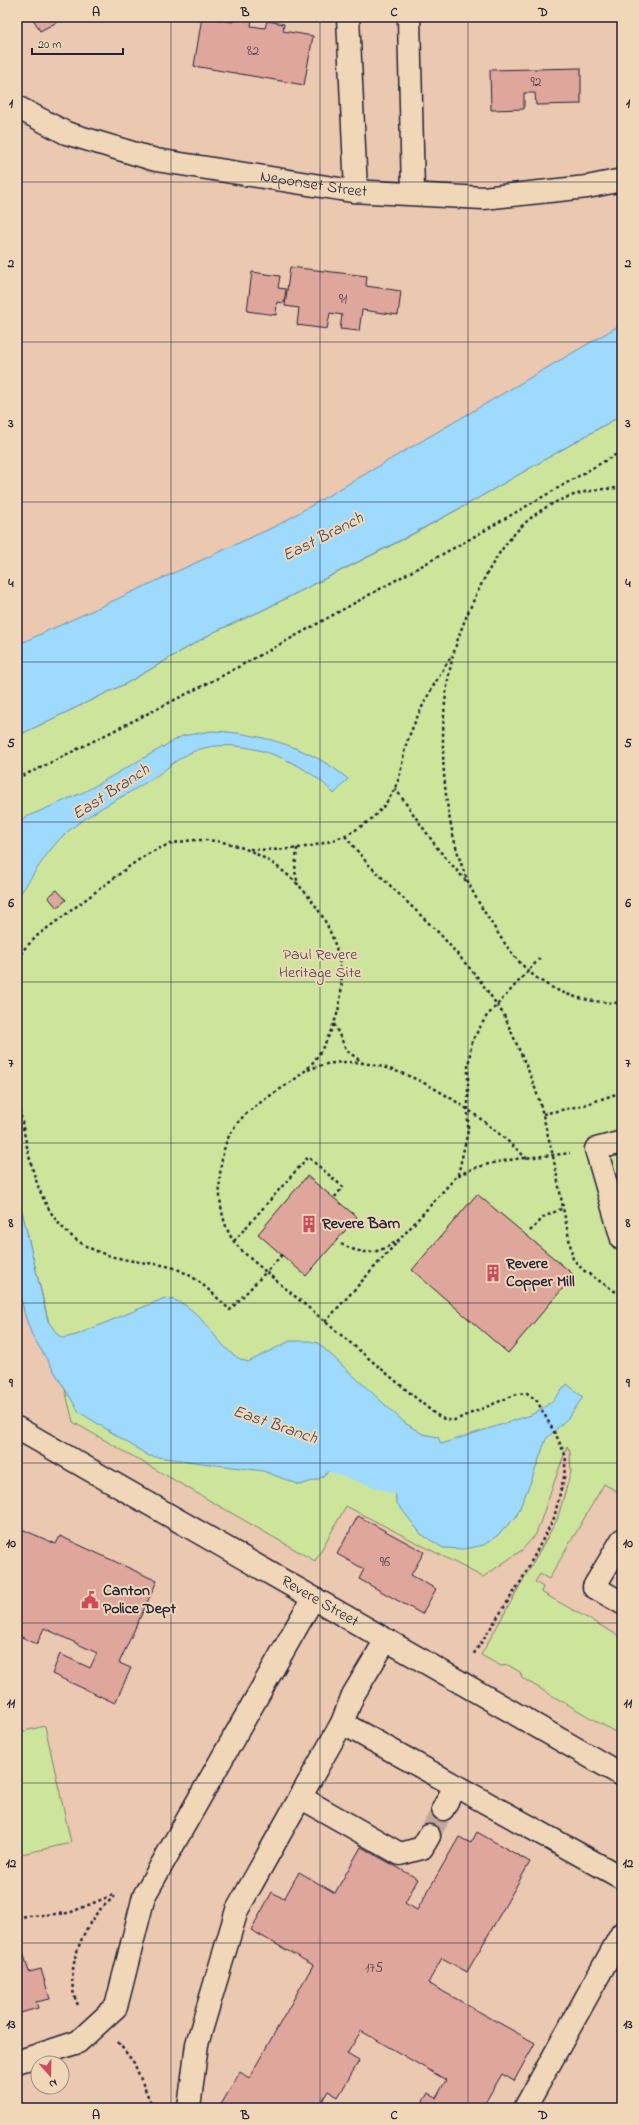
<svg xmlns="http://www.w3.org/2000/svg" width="639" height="2125" font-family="'Indie Flower',sans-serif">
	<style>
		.green { fill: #cde59b; stroke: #78846b }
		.water { fill: #9ddafe; stroke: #6c90b0 }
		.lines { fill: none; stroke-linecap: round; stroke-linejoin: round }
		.river { stroke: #9ddafe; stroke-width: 55 }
		.building { fill: #dfa69c; stroke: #22223b }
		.minor-tunnel { stroke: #c3a799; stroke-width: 22; stroke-dasharray: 22 11; stroke-linecap: butt }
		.minor-casing { stroke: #22223b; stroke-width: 25 }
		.major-casing { stroke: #22223b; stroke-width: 25 }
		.path { stroke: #22223b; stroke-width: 2.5; stroke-dasharray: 3 3; stroke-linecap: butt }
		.minor { stroke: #f0d7b8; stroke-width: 22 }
		.major { stroke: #f0d7b8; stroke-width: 22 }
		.grid { fill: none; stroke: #22223b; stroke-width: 1; stroke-opacity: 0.55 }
		.labels { text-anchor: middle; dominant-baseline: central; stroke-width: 4; stroke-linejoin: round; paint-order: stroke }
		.number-label { font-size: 14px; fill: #514353 }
		.street-label { font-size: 16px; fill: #22223b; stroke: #f0d7b8 }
		.park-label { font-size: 16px; fill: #44494e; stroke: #f0d7b8 }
		.poi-label { font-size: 16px; font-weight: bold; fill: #22223b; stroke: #f0d7b8; text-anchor: start }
		.water-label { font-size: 17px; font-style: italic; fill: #3b4762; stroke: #f0d7b8 }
		.neatline { fill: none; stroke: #22223b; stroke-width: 1.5 }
		.grid-label { font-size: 13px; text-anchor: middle; font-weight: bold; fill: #22223b }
	</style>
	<rect width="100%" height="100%" fill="#ebc8b0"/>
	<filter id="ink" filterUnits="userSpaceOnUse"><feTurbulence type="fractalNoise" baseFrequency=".025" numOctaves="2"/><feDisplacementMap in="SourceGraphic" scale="8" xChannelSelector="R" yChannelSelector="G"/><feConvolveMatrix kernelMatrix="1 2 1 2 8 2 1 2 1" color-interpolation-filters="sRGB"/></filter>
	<g filter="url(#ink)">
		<!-- green -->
		<path class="green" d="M622,415V1494L604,1484L549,1579L540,1574L535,1582L543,1587L541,1592L619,1636L622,1635V1736L522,1678L520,1672L508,1665L501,1666L481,1655L557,1520L571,1472L570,1452L567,1446L536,1534L522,1550L483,1577L346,1506L315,1561L73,1422L17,1192V736L127,683L214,632L259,612L402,540L466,505Z
			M45,1726L71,1843L17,1855V1733Z"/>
		<!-- water -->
		<path class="water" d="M622,324V415L466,505L401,540L259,612L214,632L127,683L17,736V645L278,525Z
			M211,731C258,732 312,748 348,779L334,794C304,759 232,731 188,754C175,760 165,771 153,778C125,797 92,810 66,833C46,851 33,877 17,898V821L84,792L182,736Z
			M17,1190L48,1321L58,1335L63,1338L76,1335L165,1298C205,1303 215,1353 248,1362L290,1341H309L318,1343L405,1423L423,1434L438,1437L441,1444L531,1415L552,1402L567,1384L583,1397L569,1417L546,1439L532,1479L516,1517L498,1535L484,1545L465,1549L443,1548L421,1534L396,1502L395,1481L386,1463L366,1455L344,1459L319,1479L300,1485L263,1471L149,1456L79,1412L32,1335L25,1316L17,1281Z"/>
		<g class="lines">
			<!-- river -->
			<path class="river" d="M294,1431L439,1480L443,1477"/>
		</g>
		<!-- building -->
		<path class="building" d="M32,17H67L40,31Z
			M202,17L233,22V17L252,19L251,26L265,28L267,21L284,24L283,31L313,36L304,85L194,66Z
			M581,68V104L536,105L535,93H524V109L491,110L490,70Z
			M290,267L367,276L366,286L401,291L398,315L362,310L359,331L340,329L342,315L330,313L327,329L297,325L299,308L285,306Z
			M252,272L280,276L278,288L286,289L284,303L277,302L276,315L247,311Z
			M57,890L66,900L57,908L48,897Z
			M307,1176L357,1217L306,1276L258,1234Z
			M477,1194L574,1275L508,1353L412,1270Z
			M358,1516L424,1552L411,1575L436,1589L422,1614L359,1579L364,1569L337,1554Z
			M17,1527L56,1544L60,1536L157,1581L119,1663L131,1668L115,1703L52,1674L60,1654L90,1668L97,1653L44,1628L37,1644L17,1635Z
			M477,1832L530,1862L467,1972L442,1958L428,1983L535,2043L514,2081L502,2074L482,2108H419L428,2093L436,2098L446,2080L361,2031L347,2054L359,2061L338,2097L328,2091L318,2108H219L240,2072L249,2078L313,1965L251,1930L272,1892L284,1899L299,1872L335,1893L361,1847L418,1879L405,1903L417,1910L459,1837L471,1843Z
			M17,1932L29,1972L41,1969L50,1999L36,2002L38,2008L17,2014Z"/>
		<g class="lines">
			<!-- minor-tunnel -->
			<path class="minor-tunnel" d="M429,1836L443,1809"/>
			<!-- minor casing -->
			<g class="minor-casing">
				<g id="minor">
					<path d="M348,17L356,191"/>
					<path d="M409,17L413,193"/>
					<path d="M622,1142L596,1149L622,1239"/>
					<path id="s1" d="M17,1428L622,1775"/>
					<path d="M622,1540L594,1587L622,1603"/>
					<path d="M342,1723L622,1878"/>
					<path d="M300,1797L400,1854L422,1848L429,1836"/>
					<path d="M443,1809L455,1786"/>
					<path d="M17,2062L78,2042L116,2007L144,1896L313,1598"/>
					<path d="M189,2108L197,2044L237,1910L342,1723L353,1695L386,1640"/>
					<path d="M525,2108L622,1933"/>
				</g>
			</g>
			<!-- major casing -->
			<g class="major-casing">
				<g id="major">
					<path id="s2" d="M17,107L66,133L156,160L352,191L483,198L587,187L622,180"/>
				</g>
			</g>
			<!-- path -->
			<path class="path" d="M622,488C551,489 512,523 481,585C469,609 458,634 452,660C436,728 441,820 469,884C476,899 485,913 494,927C509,951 525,973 551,987C574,999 597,1003 622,1003
				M17,778L40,768L218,678L288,640L468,540L622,451
				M395,788L438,849L467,882
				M345,836L368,864L440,934L479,979L504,1015L532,1079L540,1103L553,1156L573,1259L583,1270L622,1296
				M297,848L295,871L298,885
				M250,849C303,853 369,842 395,788C402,774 402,757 407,742C418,711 435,682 452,655
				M17,959L25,948L39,934C63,917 86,899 110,881C130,866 150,849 175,843C269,820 370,932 334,1023C328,1039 319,1057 307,1069C277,1097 232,1108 223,1154C217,1181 218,1221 235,1243C244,1254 256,1263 266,1272L230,1310C213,1294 197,1276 174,1268C158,1263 140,1263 123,1259C37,1242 32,1169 17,1097
				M334,1024L347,1051L362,1062
				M308,1070C381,1038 477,1110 527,1159
				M543,1114L584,1105L622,1092
				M458,1175L468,1131V1067L472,1041L486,1017L540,958
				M530,1231L544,1217L563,1208
				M234,1241L308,1157L343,1187L334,1198
				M341,1244C366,1257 379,1254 401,1238
				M282,1255L266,1272L435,1414L446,1420H455L517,1394L527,1393L537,1401L558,1439L566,1457L564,1477L554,1518L521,1581L473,1655
				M325,1322L456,1177C486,1158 535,1158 570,1153
				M17,1917L69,1913L115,1894
				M78,2005C64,1979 78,1940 94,1917C99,1909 109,1902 116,1895
				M118,2042L134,2063L153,2108"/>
			<!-- minor -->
			<use href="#minor" class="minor"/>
			<!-- major -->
			<use href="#major" class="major"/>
		</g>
	</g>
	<!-- grid -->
	<path class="grid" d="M171,17V2108M320,17V2108M468,17V2108M17,182H622M17,342H622M17,502H622M17,662H622M17,822H622M17,982H622M17,1143H622M17,1303H622M17,1463H622M17,1623H622M17,1783H622M17,1943H622"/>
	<!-- icons -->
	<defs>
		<g id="building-bare" transform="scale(1.38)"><path d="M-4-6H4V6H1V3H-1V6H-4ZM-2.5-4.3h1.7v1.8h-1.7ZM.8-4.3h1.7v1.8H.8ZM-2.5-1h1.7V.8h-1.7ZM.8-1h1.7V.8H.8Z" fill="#d1495b" stroke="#f0d7b8" stroke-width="2.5" paint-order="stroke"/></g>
		<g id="civic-bare" transform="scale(1.38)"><path d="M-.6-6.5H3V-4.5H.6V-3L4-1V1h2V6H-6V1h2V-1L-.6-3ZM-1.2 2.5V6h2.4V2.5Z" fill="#d1495b" stroke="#f0d7b8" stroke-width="2.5" paint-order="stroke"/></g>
	</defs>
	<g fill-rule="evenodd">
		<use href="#building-bare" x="309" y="1224"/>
		<use href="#building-bare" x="493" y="1273"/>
		<use href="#civic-bare" x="90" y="1600"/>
	</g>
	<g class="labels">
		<!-- number labels -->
		<g class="number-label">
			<text x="253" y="51">82</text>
			<text x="536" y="82">92</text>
			<text x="343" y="299">91</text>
			<text x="385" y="1562">96</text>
			<text x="374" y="1968">175</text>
		</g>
		<!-- street labels -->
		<g class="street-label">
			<text stroke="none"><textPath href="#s2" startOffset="309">Neponset Street</textPath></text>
			<text stroke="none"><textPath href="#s1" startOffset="349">Revere Street</textPath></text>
		</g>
		<!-- park labels -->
		<g class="park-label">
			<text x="320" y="955">Paul Revere<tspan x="320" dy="18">Heritage Site</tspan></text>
		</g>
		<!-- poi labels -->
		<g class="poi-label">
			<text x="322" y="1224">Revere Barn</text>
			<text x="506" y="1264">Revere<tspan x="506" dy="18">Copper Mill</tspan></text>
			<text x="103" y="1591">Canton<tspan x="103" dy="18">Police Dept</tspan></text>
		</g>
		<!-- water labels -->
		<g class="water-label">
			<text transform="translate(323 537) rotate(-27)">East Branch</text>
			<text transform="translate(111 792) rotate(-33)">East Branch</text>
			<text transform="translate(275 1425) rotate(19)">East Branch</text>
		</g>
	</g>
	<!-- margin -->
	<rect width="639" height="2125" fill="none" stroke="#f0d7b8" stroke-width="44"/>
	<!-- north arrow -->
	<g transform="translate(50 2075) rotate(160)"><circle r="19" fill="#f0d7b8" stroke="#9e8f86"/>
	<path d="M0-3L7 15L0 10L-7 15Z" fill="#d1495b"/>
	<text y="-6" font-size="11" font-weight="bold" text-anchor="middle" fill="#22223b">N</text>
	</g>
	<!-- scale -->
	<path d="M32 48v6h91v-6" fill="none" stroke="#22223b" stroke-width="2"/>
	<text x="38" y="48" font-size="12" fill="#22223b" stroke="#f0d7b8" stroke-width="3" paint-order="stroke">20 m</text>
	<rect x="22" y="22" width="595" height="2081" class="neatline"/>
	<g class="grid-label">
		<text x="96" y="16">A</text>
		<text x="245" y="16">B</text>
		<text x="394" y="16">C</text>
		<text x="543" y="16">D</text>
		<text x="11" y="107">1</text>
		<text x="628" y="107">1</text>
		<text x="11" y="267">2</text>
		<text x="628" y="267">2</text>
		<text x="11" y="427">3</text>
		<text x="628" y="427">3</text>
		<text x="11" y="587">4</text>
		<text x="628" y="587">4</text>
		<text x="11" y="747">5</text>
		<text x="628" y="747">5</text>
		<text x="11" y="907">6</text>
		<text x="628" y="907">6</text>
		<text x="11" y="1067">7</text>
		<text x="628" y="1067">7</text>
		<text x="11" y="1227">8</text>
		<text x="628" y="1227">8</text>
		<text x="11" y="1387">9</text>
		<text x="628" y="1387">9</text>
		<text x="11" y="1547">10</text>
		<text x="628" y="1547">10</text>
		<text x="11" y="1707">11</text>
		<text x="628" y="1707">11</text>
		<text x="11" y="1867">12</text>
		<text x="628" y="1867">12</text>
		<text x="11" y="2028">13</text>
		<text x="628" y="2028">13</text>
		<text x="96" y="2119">A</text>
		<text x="245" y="2119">B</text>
		<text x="394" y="2119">C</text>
		<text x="543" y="2119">D</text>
	</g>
</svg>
